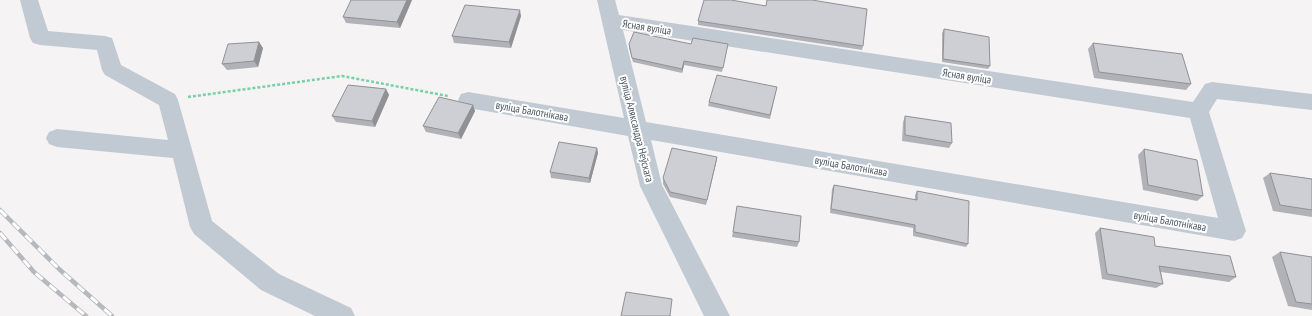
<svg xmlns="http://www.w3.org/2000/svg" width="1312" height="316" font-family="'PT Sans Narrow',sans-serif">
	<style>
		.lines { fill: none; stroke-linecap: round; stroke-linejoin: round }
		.path { stroke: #7ad0a6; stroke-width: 2.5; stroke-dasharray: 3 2; stroke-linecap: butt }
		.minor { fill: #c1cad2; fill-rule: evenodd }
		.rail-casing { stroke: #b5b8bd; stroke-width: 4.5 }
		.rail { stroke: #fff; stroke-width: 3; stroke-dasharray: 9; stroke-linecap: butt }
		.wall { fill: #b0b2b7 }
		.shaded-wall { fill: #909195 }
		.building { fill: #cdcfd5; stroke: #909195 }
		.labels { text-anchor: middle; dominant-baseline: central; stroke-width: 4; stroke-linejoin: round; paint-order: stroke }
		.street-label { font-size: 11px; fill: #4a5661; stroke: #fff }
	</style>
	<rect width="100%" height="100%" fill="#f5f3f3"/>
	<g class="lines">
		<!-- path -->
		<path class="path" d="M188,97L342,76L448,96"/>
		<!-- minor -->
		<path class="minor" d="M20,0H38L48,31L105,36L112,38L121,65L175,94L178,100L212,221L279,274L351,308L355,316H315L261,290L194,234L190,227L173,158L57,147L49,144L46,138L49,132L57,129L168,140L159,105L105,75L102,70L97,50L40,45L33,43L30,38Z
			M597,0H615L619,15L1193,102L1205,84L1212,82L1312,94V110L1217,99L1209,112L1246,231L1242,238L1234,241L651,140L662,185L730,316H704L640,186L628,136L468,108L461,106L458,100L461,94L468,92L624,118ZM623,30L1190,118L1218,218L646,122Z"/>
		<!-- rail casing -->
		<g class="rail-casing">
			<path id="rail" d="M0,210L59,269L112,316
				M0,233L34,272L86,316"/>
		</g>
		<!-- rail -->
		<use href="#rail" class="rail"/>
	</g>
	<!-- wall -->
	<path class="wall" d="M412,0L400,28L346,23L343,17Z
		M521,16L511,48L454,43L452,36Z
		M698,21L863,46L862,50L698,25Z
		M944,29L990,66L988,69L942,62V33Z
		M1093,43L1191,84L1186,90L1094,78L1088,49Z
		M629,44H728L722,72L684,65L682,73L633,62L629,48Z
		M263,48L258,67L227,70L222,64Z
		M777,87L770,119L708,106L709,102Z
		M386,89L389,95L375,127L336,122L332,116Z
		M473,105L475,111L461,139L426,132L423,126Z
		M905,116L952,143L949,148L902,141L903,122Z
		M597,148L598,153L590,183L551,178L550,172Z
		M1144,149L1203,196L1197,201L1143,190L1138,155Z
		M717,157L716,163L706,205L670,197L663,184V178Z
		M1270,173L1312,179V217L1273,211L1263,178Z
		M834,185L915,200V195L917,191L968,244L966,247L913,236V228L830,213L832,189Z
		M736,212L799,242L797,247L732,237Z
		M1100,228L1155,246L1236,277L1229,282L1161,272L1163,284L1156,288L1102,279L1095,233Z
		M1280,252L1312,257V310L1288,306L1272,257Z"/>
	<!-- shaded-wall -->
	<path class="shaded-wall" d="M407,0H412L400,28L397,22Z
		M520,10L521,16L511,48L509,42Z
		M259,42L263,48L258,67L254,61Z
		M684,61V65L682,73V69Z
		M386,89L389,95L375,127L372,121Z
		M473,105L475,111L461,139L458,133Z
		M597,148L598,153L590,183L589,178Z
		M717,157L716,163L706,205L707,200Z"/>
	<!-- building -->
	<path class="building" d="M351,0H407L397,22L343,17Z
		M704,0H731L766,6L767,0H812L867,9L863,46L698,21Z
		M465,5L520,10L509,42L452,36Z
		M944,29L989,37L990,66L943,59Z
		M634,32L691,44L693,38L728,44L723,68L684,61L682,69L632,58L629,44Z
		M259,42L254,61L222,64L228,44Z
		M1093,43L1182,54L1191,84L1099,72Z
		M717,75L777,87L770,115L709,102Z
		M348,85L386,89L372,121L332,116Z
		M439,97L473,105L458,133L423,126Z
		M905,116L951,123L952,143L905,135Z
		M559,142L597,148L589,178L550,172Z
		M672,148L717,157L707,200L670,192L663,178Z
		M1144,149L1197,160L1203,196L1148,185Z
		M1270,173L1312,179V210L1280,205Z
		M834,185L917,200V191L969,201L968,244L915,232V225L831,209Z
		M737,206L801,216L799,242L733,232Z
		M1100,228L1154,237L1155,246L1230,256L1236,277L1159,266L1163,284L1107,274Z
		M1280,252L1312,257V304L1296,302Z
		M626,292L672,299L670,316H621Z"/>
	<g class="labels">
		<!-- street labels -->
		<g class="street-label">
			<text transform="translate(647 27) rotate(9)">Ясная вуліца</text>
			<text transform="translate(967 76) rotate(9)">Ясная вуліца</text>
			<text transform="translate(532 111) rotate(10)">вуліца Балотнікава</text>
			<text transform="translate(637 129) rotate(76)">вуліца Аляксандра Неўскага</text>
			<text transform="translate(851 166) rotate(10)">вуліца Балотнікава</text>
			<text transform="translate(1170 221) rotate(10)">вуліца Балотнікава</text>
		</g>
	</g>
</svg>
